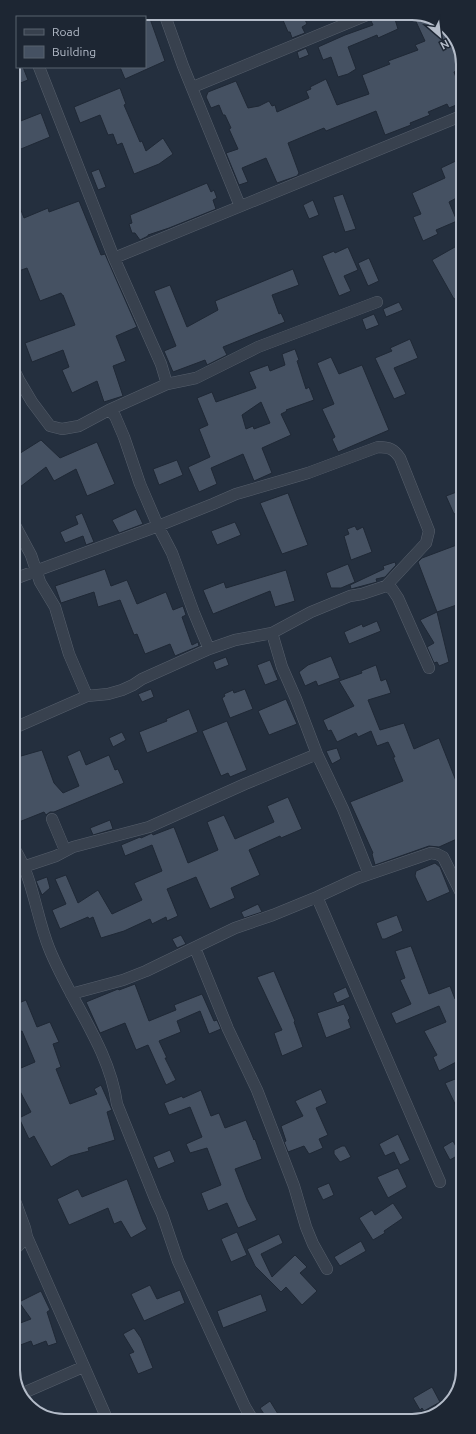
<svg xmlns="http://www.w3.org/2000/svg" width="476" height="1434" font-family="Ubuntu,sans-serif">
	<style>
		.building { fill: #455162; stroke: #1f2835; fill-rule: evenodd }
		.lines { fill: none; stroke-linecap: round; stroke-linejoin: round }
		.minor-casing { stroke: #565f6c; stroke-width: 12 }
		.minor { stroke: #38414e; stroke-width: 11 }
		.rim { fill: none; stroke: #b4bcc9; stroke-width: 2 }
	</style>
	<rect width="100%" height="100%" fill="#242f3e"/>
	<!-- building -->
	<path class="building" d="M145,13H148L165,61L125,79L120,67H145Z
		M280,13H302L307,24L302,27L305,33L292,38L290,32H288Z
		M379,13H393L398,29L378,38L377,35L348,47L356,69L348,74L338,77L331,57L323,60L318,47L345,35L373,25L371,21L377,18Z
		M412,13H416L446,25L461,51V69L454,72L461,91V103L449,108L447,104L428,112L430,115L410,123L411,125L385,135L376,111L326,131L324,128L288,143L299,173L297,176L277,183L266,158L242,168L248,182L239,185L226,153L238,149L229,129L231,128L225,115H223L219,105L211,108L206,97L208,92L236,81L248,108L259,106L269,101L272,106L275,105L277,112L309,98L306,91L311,89L310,87L326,79L337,105L369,94L362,75L390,64L388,61L418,50L415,45L425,41Z
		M306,48L309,55L299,59L297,52Z
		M13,67H23L28,80L13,86Z
		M120,88L126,104L124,105L140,142L142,141L146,151L163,138L173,154L159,164L134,174L122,143L117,145L113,134L108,135L100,115L80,123L74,107Z
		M41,113L50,137L16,151L13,144V124Z
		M458,160L461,167L462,195L449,202L457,221L436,230L438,234L423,241L413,217L421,214L412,193L445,178L441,168Z
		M99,169L106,187L98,190L91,172Z
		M207,183L211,192L214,190L217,198L213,200L216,209L169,228L148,235V236L140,240L135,233H132L129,224L132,223L130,215Z
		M13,192H14L24,218L48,208L49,212L79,201L101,255L105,254L137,327L116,336L126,361L113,366L123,396L104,402L97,381L72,393L62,370L69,367L63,350L32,362L25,343L75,325L63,295H62L61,293L40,301L27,268L13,273Z
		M343,194L356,229L345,232L333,197Z
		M313,200L319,215L309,219L303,205Z
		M462,243V295L454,299L432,260Z
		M348,247L358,270L344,276L351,291L339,296L322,256L334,251L335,253Z
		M369,258L379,281L368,286L358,263Z
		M293,269L299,285L272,295L279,314L281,313L285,322L223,347L227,355L207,365L205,360L173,372L164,351L176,346L154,291L170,285L187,327L218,310L215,301Z
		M399,302L403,310L386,317L383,309Z
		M374,314L379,325L366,330L362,319Z
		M410,339L418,358L394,368L406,394L394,399L375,358L392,351L390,348Z
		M295,349L299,360L297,361L306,389L309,387L314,400L286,410L287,411L281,414L291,435L262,448L272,473L254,481L243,454L211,468L217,484L199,492L188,467L210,457L199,429L208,425L197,398L212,392L216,402L256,388L249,372L268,365L270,371L285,365L282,354ZM261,402L270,423L254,429L253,426L246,429L242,415Z
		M331,357L339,374L362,365L389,430L338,452L332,439L335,437L322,409L334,404L317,363Z
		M41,440L60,458L97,442L115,484L87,496L76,469L54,481L46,467L20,487L14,478V457Z
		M177,460L183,475L159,485L153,469Z
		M462,490V511L454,514L446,496Z
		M288,493L308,545L282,554L260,503Z
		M136,509L143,524L119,533L112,520Z
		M82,513L94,542L86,545L83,536L65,543L60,532L78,524L75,516Z
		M235,522L241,535L217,545L211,531Z
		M355,526L357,530L363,527L372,552L351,560L344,536L349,534L347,529Z
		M462,543V603L437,612L418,562L422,558Z
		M395,562L396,565L385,577L376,579L377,582L351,589L350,585L384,569L383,566Z
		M348,564L355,582L341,588H331L326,573Z
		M105,569L111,586L127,580L137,604L166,592L173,610L183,606L186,615L182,617L192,645L198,642L199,646L175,656L170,644L145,654L137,634L134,635L120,600L98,607L94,592L61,603L55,586Z
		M286,570L295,601L275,607L270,591L213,614L203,590L224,582L226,588Z
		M437,612L449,662L439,666L437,662L434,663L427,647L434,643L420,620Z
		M377,621L381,631L349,644L344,632L362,624L363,627Z
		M331,656L340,678L318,686L316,681L305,686L299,672L308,665Z
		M226,657L229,665L216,670L213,662Z
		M270,660L278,680L265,685L257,665Z
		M376,665L381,681L386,679L391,693L368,700L380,730L404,723L414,749L439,738L462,796V826L457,829L459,838L439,847L429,846L375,865L372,854L373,853L350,802L403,781L393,757H395L388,742L377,746L371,731L358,737L356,733L337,742L331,730L328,731L323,720L354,706L339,681L362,673L361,671Z
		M151,689L154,697L142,702L138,694Z
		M245,689L253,709L230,718L222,698L225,696L224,694L233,690L234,693Z
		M286,699L297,724L269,735L258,711Z
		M189,709L198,732L147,753L139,732L167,721L166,719Z
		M227,721L247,770L230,777L228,773L221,776L202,731Z
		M122,732L126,740L113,747L109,738Z
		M337,748L341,759L332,764L326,751Z
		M42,750L54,783L63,793L79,786L67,756L80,750L86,765L109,755L115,770L118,769L124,783L54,812H50L46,815L44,812L19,822L15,811L19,809L14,798V758Z
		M288,797L302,829L281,838L280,836L249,850L260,875L231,888L235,898L210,909L196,877L167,889L178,916L167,921L166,917L152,924L150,919L124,931L101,938L93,917L89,919L88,917L60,929L52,910L66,904L55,879L66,875L78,903L98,890L112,914L142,900L134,883L162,871L152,845L125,856L121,845L140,837L141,838L152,833L153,835L174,827L188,863L218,850L207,822L224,815L235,839L274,822L267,806Z
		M110,820L113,829L93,835L90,828Z
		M435,863L440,867L450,892L427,902L415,876L416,871Z
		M47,877L50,888L42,895L36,881Z
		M258,904L262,912L244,918L241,912Z
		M397,915L403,931L385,939H382L376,923Z
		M181,935L186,944L177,948L172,939Z
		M411,946L429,994L450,986L455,999L463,995V1056L459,1059L460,1060L439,1071L433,1057L437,1055L424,1031L446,1022L439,1006L396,1024L391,1013L411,1004L400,980L405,978L395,951Z
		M274,971L295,1021L294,1022L303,1047L282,1056L274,1033L282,1030L257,977Z
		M135,984L149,1021L176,1010L174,1005L202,994L214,1021L217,1020L221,1029L209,1034L200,1011L177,1021L181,1032L159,1041L167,1058H165L176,1080L166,1085L148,1045L136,1050L125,1023L100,1033L86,1002L118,989L119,990Z
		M346,987L350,997L337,1003L333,993Z
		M26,1000L37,1027L50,1022L59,1042L53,1044L61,1067L56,1069L70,1104L97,1094L94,1089L101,1085L112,1110L107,1112L115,1140L88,1148L89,1151L70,1156L51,1167L34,1136L29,1139L19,1118L31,1112L14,1080V1071L35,1062L22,1031L14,1034V1005Z
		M344,1004L350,1018L348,1020L351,1028L326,1038L317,1013Z
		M463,1076V1103L456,1106L445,1083Z
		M321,1089L327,1103L316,1108L328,1135L319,1139L323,1148L309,1154L304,1146L288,1152L284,1142L286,1141L281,1126L303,1116L295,1101Z
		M201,1090L211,1116L219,1113L225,1128L246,1120L254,1140L255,1139L262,1159L235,1169L247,1200L257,1220L238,1228L227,1203L208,1211L201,1193L221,1185L207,1148L190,1153L186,1144L202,1137L190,1107L169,1115L164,1103L182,1096L183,1098Z
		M398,1134L410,1160L400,1165L394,1152L385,1156L379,1144Z
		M453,1141L460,1154L450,1160L443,1147Z
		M342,1146H345L351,1157L340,1162L334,1154V1150Z
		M170,1150L175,1162L158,1169L153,1157Z
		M398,1168L407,1187L388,1198L377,1177Z
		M127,1179L143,1222L147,1229L131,1238L121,1221L114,1224L108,1208L69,1225L57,1199L78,1189L82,1197Z
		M329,1183L334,1195L323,1200L317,1188Z
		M393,1203L403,1218L384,1231L385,1233L373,1240L359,1218L372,1210L375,1215Z
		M237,1232L247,1255L231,1262L221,1239Z
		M279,1234L283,1243L261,1254L272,1277L295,1255L307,1267L300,1273L317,1291L302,1305L286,1287L281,1292L255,1266L247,1249Z
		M361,1241L366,1251L340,1266L334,1257Z
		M150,1285L157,1299L180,1290L185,1303L144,1321L131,1294Z
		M41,1291L50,1310L47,1312L57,1343L48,1346L46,1341L33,1346L31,1341L15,1347V1325L31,1319L19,1302Z
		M261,1294L267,1311L223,1328L217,1311Z
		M134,1328L141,1338L153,1368L138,1374L129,1354L134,1352L123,1334Z
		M432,1387L440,1402L424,1411L422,1408L420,1410L413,1398Z
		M270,1401L278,1414L268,1420L260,1408Z"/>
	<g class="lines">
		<!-- minor casing -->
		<g class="minor-casing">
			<path id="minor" d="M164,13L183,66L240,206
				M39,67L114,258L161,364L167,384L196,378L258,347L377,302
				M193,87L372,13
				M114,258L461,116
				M13,368L19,380L32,402L50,426L62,429L79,426L109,410L167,384
				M109,410L115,416L124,437L140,484L158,526L172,553L194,613L209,649
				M14,519L15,525L31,555L40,582L55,607L69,654L87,696
				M14,579L158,526L213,504L236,494L308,473L378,447C389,447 394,449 400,458L429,531L426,543L386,586
				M272,633L282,667L296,699L317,754L343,809L369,874
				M14,728L87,696L108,694L122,690L133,685L142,679L209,649L235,640L272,633L311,612L350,596L362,594L386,586L392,589L398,598L429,668
				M52,819L65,850
				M14,848C33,877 36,916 49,948C70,1001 109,1047 117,1104L156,1201L162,1214L178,1261L245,1407L253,1420
				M23,867L56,856L73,847L149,827L245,784L317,754
				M317,897L440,1182
				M195,948L228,1029L257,1090L294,1186L306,1227L313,1244L327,1269
				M71,994L123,980L146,971L235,928L273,915L317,897L358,878L431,853L437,854L443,857L462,895
				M14,1198L25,1228L27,1237L108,1421
				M15,1249L27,1237
				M21,1394L83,1367"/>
		</g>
		<!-- minor -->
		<use href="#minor" class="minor"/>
	</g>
	<!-- crop -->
	<path d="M0 0H476V1434H0ZM64 20H412A44 44 0 0 1 456 64V1370A44 44 0 0 1 412 1414H64A44 44 0 0 1 20 1370V64A44 44 0 0 1 64 20Z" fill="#1d2633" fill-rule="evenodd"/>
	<path class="rim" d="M64 20H412A44 44 0 0 1 456 64V1370A44 44 0 0 1 412 1414H64A44 44 0 0 1 20 1370V64A44 44 0 0 1 64 20Z"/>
	<!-- legend -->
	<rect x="16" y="16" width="130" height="52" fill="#1d2633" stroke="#59626f"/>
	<rect x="24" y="29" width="20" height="6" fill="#38414e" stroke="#59626f"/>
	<text x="52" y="36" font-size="12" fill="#b4bcc9">Road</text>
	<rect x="24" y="46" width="20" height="12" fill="#455162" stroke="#59626f"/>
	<text x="52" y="56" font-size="12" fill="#b4bcc9">Building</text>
	<!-- north arrow -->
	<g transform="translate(440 36) rotate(152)" stroke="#1d2633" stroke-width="3" paint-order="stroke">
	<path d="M0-3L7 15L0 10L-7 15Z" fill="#b4bcc9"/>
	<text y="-6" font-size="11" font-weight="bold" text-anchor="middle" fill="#b4bcc9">N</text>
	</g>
</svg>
